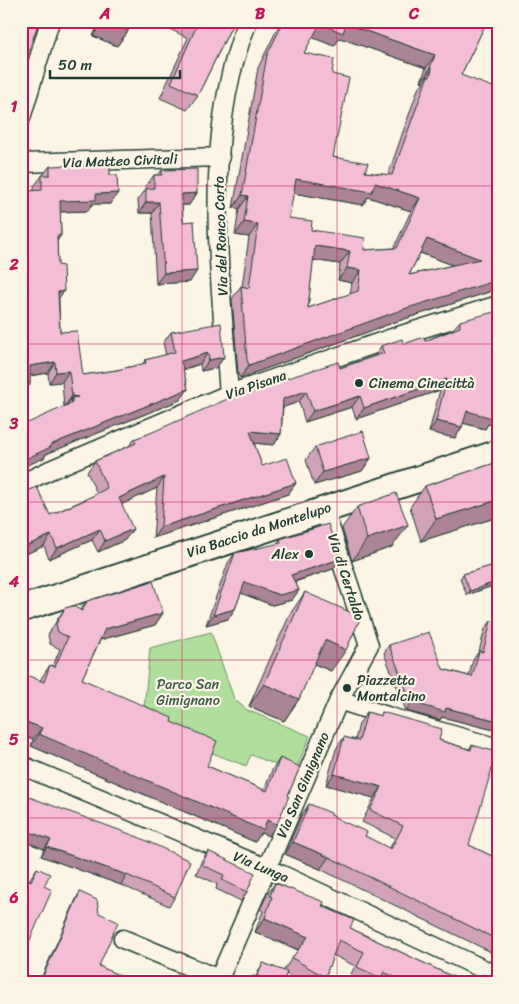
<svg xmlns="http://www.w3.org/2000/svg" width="519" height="1004" font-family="Sriracha,sans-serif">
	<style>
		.green { fill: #b0de9d; stroke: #688e68 }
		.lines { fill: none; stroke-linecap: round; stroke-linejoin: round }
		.street-casing { stroke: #1f3d34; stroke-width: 21 }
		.secondary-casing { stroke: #1f3d34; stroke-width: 29 }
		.street { stroke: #fcf5e5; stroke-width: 18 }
		.secondary { stroke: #fcf5e5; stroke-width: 25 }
		.wall { fill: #d2a3b8; stroke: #1f3d34; fill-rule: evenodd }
		.shaded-wall { fill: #ab8496; stroke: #1f3d34 }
		.building { fill: #f4bdd6; stroke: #1f3d34; fill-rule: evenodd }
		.grid { fill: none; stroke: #c2185b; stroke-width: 1; stroke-opacity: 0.55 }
		.poi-dot { fill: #1f3d34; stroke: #fcf5e5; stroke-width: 2 }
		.labels { text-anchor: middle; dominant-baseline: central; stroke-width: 4.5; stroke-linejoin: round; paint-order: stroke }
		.street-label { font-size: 14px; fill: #1f3d34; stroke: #fcf5e5 }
		.poi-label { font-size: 14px; fill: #1f3d34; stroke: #fcf5e5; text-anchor: start }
		.park-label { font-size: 14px; fill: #3c5d49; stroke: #fcf5e5 }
		.neatline { fill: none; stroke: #c2185b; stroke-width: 2 }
		.grid-label { font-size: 16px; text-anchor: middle; font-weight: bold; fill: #c2185b }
	</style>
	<rect width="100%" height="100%" fill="#fcf5e5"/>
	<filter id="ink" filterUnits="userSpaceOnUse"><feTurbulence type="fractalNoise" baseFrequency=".02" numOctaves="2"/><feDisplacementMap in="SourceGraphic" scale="10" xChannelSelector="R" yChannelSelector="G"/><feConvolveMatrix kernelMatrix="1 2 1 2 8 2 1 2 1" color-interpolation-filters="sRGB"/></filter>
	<g filter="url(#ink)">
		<!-- green -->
		<path class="green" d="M211,632L234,699L247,710L310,736L295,772L251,755L246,766L163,734L143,719L150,648Z"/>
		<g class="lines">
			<!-- street casing -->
			<g class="street-casing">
				<path id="street" d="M21,118L50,21
					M21,163L220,157
					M229,394C220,275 201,134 248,21
					M21,484L50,470L229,394L398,336L498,305
					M339,700L393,718L498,748
					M21,765L280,874L498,976
					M123,939L219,979L339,700L369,645L324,509"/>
			</g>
			<!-- secondary casing -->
			<g class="secondary-casing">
				<path id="secondary" d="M21,609L498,453"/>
			</g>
			<!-- street -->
			<use href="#street" class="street"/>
			<!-- secondary -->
			<use href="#secondary" class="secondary"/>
		</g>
		<!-- wall -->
		<path class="wall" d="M100,21H133L128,31L117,46L93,36Z
			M153,21H234L198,95L187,110L160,98L188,38Z
			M281,21H487L461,75L497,189L494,286L489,292L395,322L240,378L238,373L232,299L241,286L242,287L249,237L235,235L239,209L233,208L258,68ZM312,37L334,46L340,38L426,68L421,81L423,82V83L418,89L388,175L365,172L333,157L332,74L304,53ZM293,193L363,205L368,197L411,211L394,248L364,250L311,230L289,218ZM420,253L453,265L409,275ZM313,260L340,264L338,280L352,283L350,294L308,308Z
			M50,166L110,204H92L88,211L60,212L61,235L57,241L60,332L83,375L117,370L143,364L145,360L166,355L163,343L171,332L224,357L216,368L201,371L200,364L183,370L188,389L180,400L46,454L44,458L64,407L62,382L49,383L48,373L30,376V384L22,395H21V200L28,191H34V186Z
			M162,170L197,193L189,205H182L183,222L190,282L156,284L152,213H139L138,200L146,189V186L154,175H158Z
			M460,321L497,426L488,424L485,429L463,423L462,427L455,438L429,432L440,390L356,419L352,407L305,422L299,402L283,407L281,434L274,445L254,443L262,466L296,483L288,494L153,538L157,488L122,504L125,540L98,552L92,540L49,559L44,546L21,556V494L50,515L97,494L87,472L95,461L129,446L134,439L375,356L381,346L425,341L453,329Z
			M315,447L371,458L362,471L314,485L306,460Z
			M498,462V517L421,541L410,507L425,486Z
			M357,507L392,547L352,561L342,528Z
			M280,539L340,559L333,569L295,582L299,590L292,600L272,605L241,593L235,609L228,619L206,625L228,563L235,553L276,545Z
			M498,564V584L467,595L460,579L463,574Z
			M305,592L331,671L314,664L299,699L284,721L249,706L290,614Z
			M87,601L163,613L155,625L100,640L82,679L171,722L207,766L264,790L272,770L280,758L269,836L261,833L255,842L31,746L33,739L21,735V673L40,681L42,677L50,665L53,666L60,649L50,644L48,635L57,620L65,608L80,610Z
			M491,621L498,622V731L442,717L440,720L406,711L384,653L389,645L443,669L469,676L473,660L479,651L485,629Z
			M367,712L380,716L382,712L439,740L469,749L472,745L469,845L498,859V957L490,953L491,952L320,869L285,854L301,816L309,804L331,815L365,836L389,849L395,838L362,822L374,798L326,785L336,749L344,737L355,740L359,724Z
			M21,794L175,897L169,906L121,885L41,856L44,849L21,840Z
			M208,851L247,892L241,901L216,889L217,884L196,874L202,860Z
			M37,868L44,886L29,880Z
			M275,883L322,906L350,928L466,983H352L348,980L355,966L333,955L325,977L321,983H302L286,974L283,983H249L253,976L256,977L260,968L263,963L283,971L298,950L255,932L263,911L260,909L266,897Z
			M80,892L99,966L135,983H39L77,897Z"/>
		<!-- shaded-wall -->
		<path class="shaded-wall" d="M103,21H105L128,31L117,46L93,36Z
			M320,24H346L435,55L426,68L340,38L334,46L311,37Z
			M430,68L432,69L423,82L421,81Z
			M296,179L375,183L420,198L411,211L368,197L363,205L287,192Z
			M118,193L110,204H92L88,211L52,212L60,201L96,194Z
			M197,193L189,205H175L182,194Z
			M242,195L248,196L239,209L233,208Z
			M146,202H159L152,213H139Z
			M244,222L258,224L249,237L235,235Z
			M61,235L54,246L57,236Z
			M427,239L480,259L471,272L418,252Z
			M315,246L350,251L340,264L306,259Z
			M347,268L361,270L352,283L338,280Z
			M197,271L190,282L156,284L164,273Z
			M497,274H498V285L494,286L489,292L395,322L240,378L249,365Z
			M64,291L56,302L58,292Z
			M208,353L200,364L173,372L181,361Z
			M224,357L216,368L201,371L209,360Z
			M55,362L48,373L22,377L30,366Z
			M69,371L62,382L49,383L56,372Z
			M447,379L440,390L356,419L364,408Z
			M21,384H30L22,395H21Z
			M188,389L180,400L46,454L44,458L21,468V461L50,445Z
			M306,391L299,402L275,410L283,399Z
			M72,396L78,397L72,403V398L66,407H64Z
			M360,396L352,407L305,422L313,411Z
			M467,411L498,414V425L497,426L488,424L485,429L459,422Z
			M436,421L462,427L455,438L429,432Z
			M250,431L281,434L274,445L242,442Z
			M371,458L362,471L314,485L323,472Z
			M164,477L157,488L112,509L119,498Z
			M296,483L288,494L153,538L161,527Z
			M498,500V517L421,541L436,519Z
			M408,525L392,547L352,561L367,539Z
			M100,529L92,540L49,559L57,548Z
			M133,529L125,540L98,552L105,541Z
			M51,535L44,546L21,556L28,545Z
			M340,559L333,569L284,585L291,575Z
			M498,581V584L467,595L470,591Z
			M245,582L299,590L292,600L272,605L238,592Z
			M235,609L228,619L206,625L213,615Z
			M163,613L155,625L96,641L105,629Z
			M325,640L346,650L331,671L310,662Z
			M264,684L299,699L284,721L249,706Z
			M411,702L446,708L498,721V731L442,717L440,720L406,711Z
			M21,720L42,728L33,739L21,735Z
			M39,734L267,820L277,824L269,836L261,833L255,842L31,746Z
			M334,774L382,787L374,798L326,785Z
			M22,829L51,840L44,849L21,840V830Z
			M293,842L329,857L320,869L285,854Z
			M47,847L127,875L121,885L41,856Z
			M265,918L308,937L299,950L255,932Z"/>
		<!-- building -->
		<path class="building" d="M21,21H39L21,74Z
			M105,21H133L128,31Z
			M194,21H234L198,95L171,83L198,23Z
			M284,21H487L461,75L498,89V186L497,189H498V274H497L498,280L404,309L249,365L247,360L241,286L249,288L258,224L244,222L248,196L242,195L267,55ZM320,24L343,33L346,24L435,55L430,68L432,69L430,77L428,76L392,175L365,172L368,163L333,157L349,78L332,74L334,59L304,53ZM296,179L372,192L375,183L420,198L397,248L364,250L365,238L311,230L312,221L289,218ZM427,239L480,259L409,275ZM315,246L350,251L347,268L361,270L358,291L308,308Z
			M110,164V175H117L118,193L96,194V200L60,201L61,235L57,236L58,265L63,266L64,291L58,292L60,332L77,331L83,375L117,370L146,363L145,360L175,352L171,332L221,323L224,357L209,360L208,353L181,361L188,389L50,445L51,447L21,461V426L72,403V398L78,397L72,396L69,371L56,372L55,362L30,366V384H21V295H28L25,199H28V191L42,190V175H50V166Z
			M197,169V193L182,194L183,222L194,221L197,271L164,273L159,202H146V189L154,188V175H162V170Z
			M498,311V414L494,413L492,418L467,411L462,427L436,421L447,379L364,408L360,396L313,411L306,391L283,399L281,434L250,431L262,466L287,458L296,483L161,527L164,477L119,498L133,529L105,541L100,529L57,548L51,535L28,545L21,530V494L37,487L50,515L87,499L107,488L95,461L136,443L134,439L148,434L241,393L338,362L340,368L384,353L381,346L402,339L404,344L424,337L425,341L460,327V321Z
			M363,431L371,458L323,472L315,447Z
			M498,462V500L436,519L425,486Z
			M396,493L408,525L367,539L357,507Z
			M328,524L340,559L291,575L299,590L279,595L245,582L235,609L213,615L235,553L281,543L280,539Z
			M498,564V581L470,591L463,574Z
			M153,581L163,613L105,629L82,679L172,718L171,722L217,741L207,766L267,791L280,758L300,767L288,795L289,796L277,824L267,820L263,830L39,734L42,728L21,720V673L44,682L50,665L55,667L68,637L58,632L56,624L65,608L73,606L82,611L87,601Z
			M305,592L361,617L346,650L325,640L299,699L264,684Z
			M491,621L498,622V721L446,708L445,712L411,702L389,645L429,632L443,669L472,677L479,651L483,652Z
			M367,712L381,716L382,712L442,729L439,740L471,750L472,745L497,752L469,845L498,859V940L329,857L293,842L309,804L331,813V815L344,822L367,832L365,836L391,849L403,826L370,810L382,787L334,774L344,737L359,741Z
			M21,794L138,837L190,861L175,897L127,875L47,847L51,840L22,829L21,831Z
			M208,851L255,873L247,892L222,880L224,875L202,865Z
			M37,868L50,874L44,886L52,890L21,960V876L31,881Z
			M275,883L324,902L322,906L354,920L350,928L466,983H407L384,972L381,978L357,967L364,952L339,940L325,977L292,958L308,937L265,918L272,897L270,896Z
			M80,892L97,900L99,913L118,922L99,966L135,983H40Z
			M263,963L287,972L283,983H250L253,976L257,977Z"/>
	</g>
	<!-- grid -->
	<path class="grid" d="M182,21V983M337,21V983M21,186H498M21,344H498M21,502H498M21,660H498M21,818H498"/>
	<!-- markers -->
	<g class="poi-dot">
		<circle cx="359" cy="383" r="5"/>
		<circle cx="309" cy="554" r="5"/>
		<circle cx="347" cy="688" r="5"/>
	</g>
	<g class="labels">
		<!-- street labels -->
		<g class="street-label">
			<text transform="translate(120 161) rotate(-2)">Via Matteo Civitali</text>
			<text transform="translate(221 236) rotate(-92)">Via del Ronco Corto</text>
			<text transform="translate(256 385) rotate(-19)">Via Pisana</text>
			<text transform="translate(259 530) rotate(-18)">Via Baccio da Montelupo</text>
			<text transform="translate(346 577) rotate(72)">Via di Certaldo</text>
			<text transform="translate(303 785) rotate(-67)">Via San Gimignano</text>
			<text transform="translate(261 867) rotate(23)">Via Lunga</text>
		</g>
		<!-- poi labels -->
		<g class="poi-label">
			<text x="369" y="383">Cinema Cinecittà</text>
			<text x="299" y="554" text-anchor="end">Alex</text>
			<text x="357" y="680">Piazzetta<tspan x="357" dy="16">Montalcino</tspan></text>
		</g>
		<!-- park labels -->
		<g class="park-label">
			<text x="188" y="684">Parco San<tspan x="188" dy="16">Gimignano</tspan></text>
		</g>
	</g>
	<!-- margin -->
	<rect width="519" height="1004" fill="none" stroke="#fcf5e5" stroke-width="55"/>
	<!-- scale -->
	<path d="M50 70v8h130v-8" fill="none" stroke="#1f3d34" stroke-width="2.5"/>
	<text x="58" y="70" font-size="15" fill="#1f3d34" stroke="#fcf5e5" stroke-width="4" paint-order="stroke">50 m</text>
	<rect x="28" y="28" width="464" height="948" class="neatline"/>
	<g class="grid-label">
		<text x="105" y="19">A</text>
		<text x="260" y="19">B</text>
		<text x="414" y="19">C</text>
		<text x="14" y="112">1</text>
		<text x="14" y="270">2</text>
		<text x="14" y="429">3</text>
		<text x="14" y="587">4</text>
		<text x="14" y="745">5</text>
		<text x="14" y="903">6</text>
	</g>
</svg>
